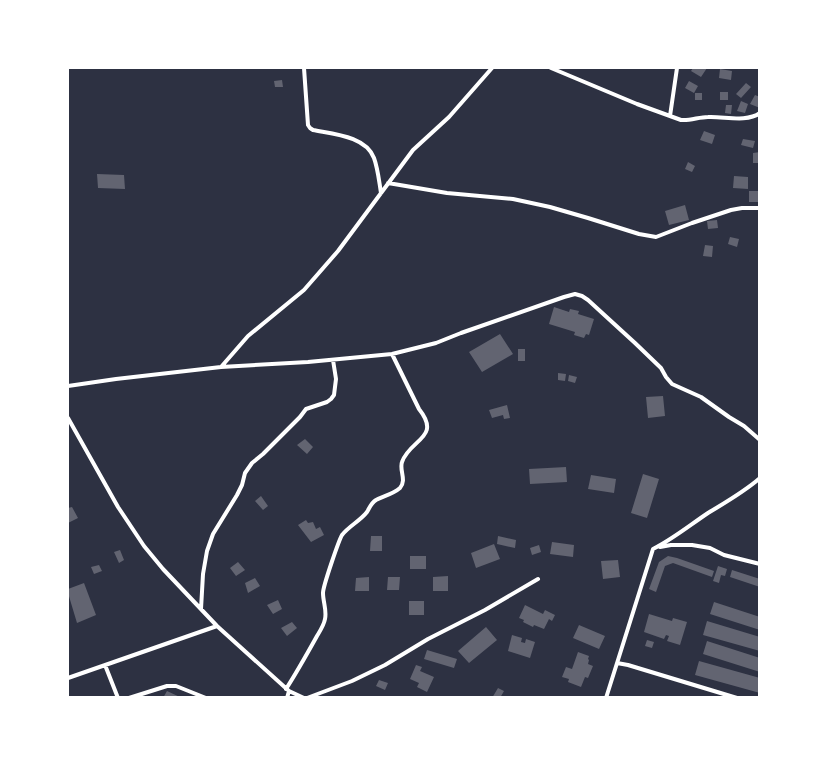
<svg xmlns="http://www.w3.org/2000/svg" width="827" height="765" font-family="'Source Sans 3',sans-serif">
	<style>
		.building { fill: #626471 }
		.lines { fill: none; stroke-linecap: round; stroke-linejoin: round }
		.minor { stroke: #fff; stroke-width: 4 }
	</style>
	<rect width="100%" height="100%" fill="#2d3142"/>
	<!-- building -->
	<path class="building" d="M693,68H707L701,77L691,71Z
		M720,69L732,71L731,80L719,78Z
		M282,80L283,87H275L274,81Z
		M689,81L698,86L694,93L685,88Z
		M746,83L751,87L741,98L736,94Z
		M720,92H728V100H720Z
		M695,93H702V100H695Z
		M755,95L760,97V108L750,104Z
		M741,101L748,104L745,113L737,111Z
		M726,105H732L731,114L725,113Z
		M704,131L715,135L712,144L700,140Z
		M743,139L755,141L753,148L741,145Z
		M760,152V163H753V153Z
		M688,162L695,166L692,172L685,169Z
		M97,174L124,175L125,189L98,188Z
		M734,176L748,177V189L733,188Z
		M749,191H760V202H749Z
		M685,205L689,220L669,225L665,211Z
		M717,220L718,228L708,229L707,221Z
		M730,237L739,239L737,247L728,244Z
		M705,245L713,246L712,257L703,256Z
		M554,307L569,312L570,309L579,311L578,314L594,319L589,335L586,334L584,338L574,335L575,332L549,324Z
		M500,334L513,354L482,372L469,352Z
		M518,349H525V361H518Z
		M558,373L566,374L565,381L558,380Z
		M569,375L577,377L575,383L568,381Z
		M663,396L665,416L648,418L646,397Z
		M507,405L510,418L504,419L503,415L492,418L489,410Z
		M305,439L313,447L307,454L297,445Z
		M566,467L567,482L530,484L529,469Z
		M643,474L659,479L647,518L631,513Z
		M591,475L616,479L614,493L588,489Z
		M261,496L268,506L263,510L255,501Z
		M72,507L78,518L68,523V508Z
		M306,520L308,523L313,522L316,529L320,527L324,535L311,542L298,525Z
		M371,536H382V551H370Z
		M498,536L516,540L515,548L497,544Z
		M552,542L574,545L573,557L550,554Z
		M494,544L500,559L476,568L471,553Z
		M539,545L541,552L532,555L530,548Z
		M120,550L124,560L119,563L114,552Z
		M410,556H426V569H410Z
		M668,556L677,558L714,571L712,577L673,563L665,566L656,592L649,589L659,562Z
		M618,560L620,577L603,579L601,561Z
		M238,562L245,570L236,576L230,568Z
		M99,565L102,571L94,574L91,567Z
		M718,566L727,569L725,576L721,575L719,583L713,581Z
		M732,570L760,579V587L730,577Z
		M448,576V591H433V577Z
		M369,577V591H355L356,578Z
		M388,577H400L399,590H387Z
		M255,578L260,586L248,593L245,583Z
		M84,583L96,615L77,623L68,593V589Z
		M278,600L282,609L273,614L267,605Z
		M409,601H424V615H409Z
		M714,602L760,617V630L710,614Z
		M525,605L543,614L545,610L555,615L552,621L549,619L544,629L534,625L533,627L523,622L524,620L519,618Z
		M649,614L672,621L673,618L687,622L680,645L667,641L669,636L666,635L664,639L644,632Z
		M707,621L760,637V651L703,635Z
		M292,622L297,628L287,636L281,628Z
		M579,625L605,636L599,649L573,638Z
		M486,627L497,640L469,663L458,651Z
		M512,635L522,638L521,642L525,643L526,639L535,642L530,658L508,651Z
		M647,640L654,642L652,648L645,646Z
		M707,641L760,658V672L703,654Z
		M427,650L457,659L454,668L424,659Z
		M578,652L589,656L588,659L589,660L588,664L593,666L588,678L585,677L581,687L568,682L569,679L562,677L566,667L572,669Z
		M699,661L760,678V693L695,675Z
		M416,665L422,667L420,671L434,677L427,692L417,687L419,683L410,679Z
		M379,680L388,683L385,690L376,686Z
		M498,688L504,691L500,698H492Z
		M167,691L182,698H163Z"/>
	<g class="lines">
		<!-- minor -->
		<path class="minor" d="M304,68L308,125L310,128L313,130C333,134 366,136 374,158C378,169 379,181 381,193
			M551,68L637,104L681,120C690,121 699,117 708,117C724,116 746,123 760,113
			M670,116L677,68
			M388,183L447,193L513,199L550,207L588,218L639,234L656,237L692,223L731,210L742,208H760
			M221,367L248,336L304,290L338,251L413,150L449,117L492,68
			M68,386L116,379L221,367L308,362L392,354L436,343L461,333L564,297L575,294L582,296L588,300L635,343L661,368L666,377L672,384L701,397L729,417L744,426L760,440
			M68,418L118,507L144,546L163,569L217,626L289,691L287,698
			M660,547L671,545H692L710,548L724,555L760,564
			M201,609L203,574L207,551L213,534L237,495L242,485L245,473L252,463L263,454L300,417L306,409L327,402L331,399L334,395L336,379L333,360
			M617,663L628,665L737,698
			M105,665L118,698
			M68,678L217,626
			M286,689C297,672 307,654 317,636C320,631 324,625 325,619C327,610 323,602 323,593C323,586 339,540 342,535C349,526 360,521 367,512C370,507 371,503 376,500C384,496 393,494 400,488C407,480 399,470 402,462C410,439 442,438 419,409L392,354
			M289,691L304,698
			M129,698L167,686H176L206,698
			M307,698L352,681L385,665L428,639L485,610L538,579
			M606,698L653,549C673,539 690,525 708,513C726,502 744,492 760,478"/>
	</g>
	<!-- border -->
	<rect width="827" height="765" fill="none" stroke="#ffffff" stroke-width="138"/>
</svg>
